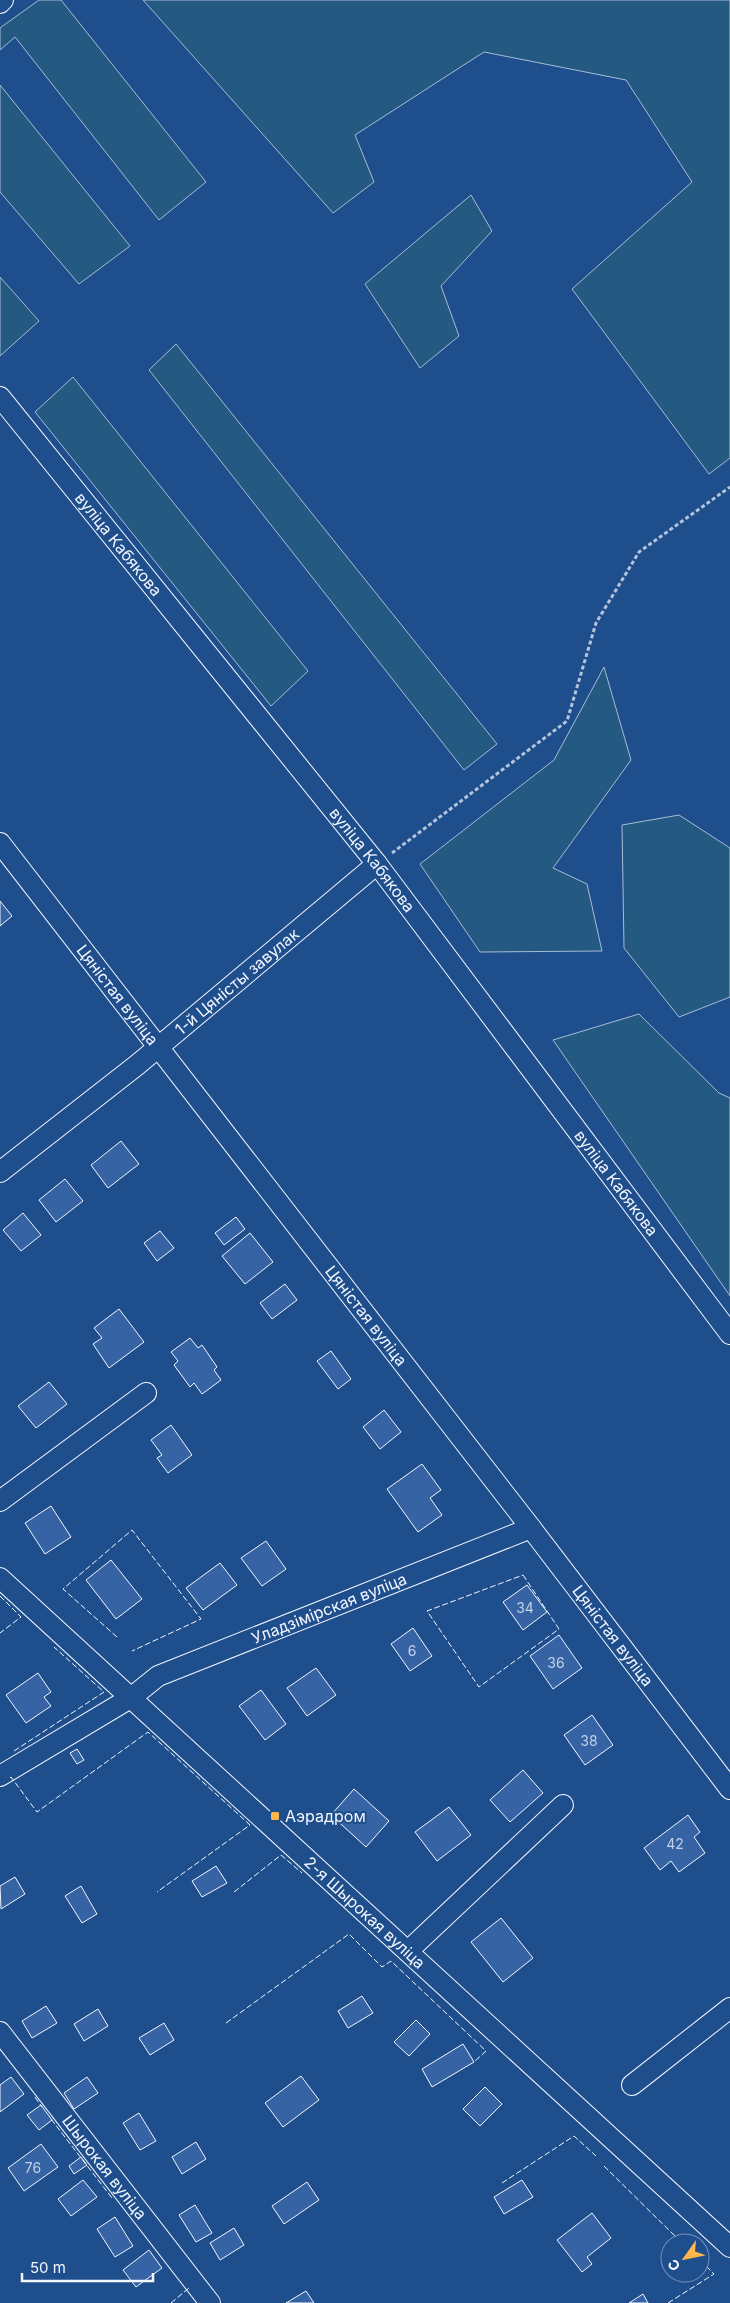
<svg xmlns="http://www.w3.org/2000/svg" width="730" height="2303" font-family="Inter,sans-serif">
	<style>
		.green { fill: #245a82; stroke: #a8bbd7 }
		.building { fill: #3563a3; stroke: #f2f6ff }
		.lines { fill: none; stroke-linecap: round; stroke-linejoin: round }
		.minor-casing { stroke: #f2f6ff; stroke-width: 22 }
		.path { stroke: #b3c4dc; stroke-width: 3; stroke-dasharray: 4 2.5; stroke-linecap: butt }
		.minor { stroke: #1f4e8c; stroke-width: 20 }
		.fence { stroke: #f2f6ff; stroke-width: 1; stroke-dasharray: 6 2.5; stroke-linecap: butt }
		.poi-dot { fill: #ffb74d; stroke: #1f4e8c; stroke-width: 2 }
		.labels { text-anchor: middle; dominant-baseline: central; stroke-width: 4; stroke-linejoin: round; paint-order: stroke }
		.number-label { font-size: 14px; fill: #c3d1e8 }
		.street-label { font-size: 16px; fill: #f2f6ff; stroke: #1f4e8c }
		.poi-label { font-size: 16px; fill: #f2f6ff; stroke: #1f4e8c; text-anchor: start }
	</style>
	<rect width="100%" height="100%" fill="#1f4e8c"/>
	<!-- green -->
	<path class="green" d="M39,0H61L206,182L159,220L15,37L0,50V28Z
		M143,0H730V458L709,474L572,289L692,182L626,80L484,52L355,135L374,182L333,213Z
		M0,85L130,246L79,284L0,192Z
		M471,195L492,231L441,286L459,336L420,368L365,284Z
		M0,277L39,321L0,356Z
		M176,344L497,744L464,770L149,370Z
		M73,377L308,671L271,706L35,412Z
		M604,667L631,760L553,868L587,884L602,951L480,952L420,864L554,760Z
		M679,815L730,848V997L679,1017L624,948L622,825Z
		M639,1014L719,1093L730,1098V1296L553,1040Z"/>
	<!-- building -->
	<path class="building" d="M0,901L12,916L0,926Z
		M121,1141L139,1164L108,1188L91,1165Z
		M65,1179L83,1201L56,1222L39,1200Z
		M23,1213L41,1235L21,1251L3,1230Z
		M236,1217L245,1229L224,1245L215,1233Z
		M160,1231L174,1248L157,1261L144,1243Z
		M250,1233L273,1262L245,1284L222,1256Z
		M285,1284L297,1300L272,1319L260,1303Z
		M119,1309L144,1342L109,1368L93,1344L102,1338L94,1328Z
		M190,1338L198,1348L202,1345L217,1367L214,1370L221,1380L202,1394L194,1383L190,1387L174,1365L178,1361L171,1352Z
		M331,1351L351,1379L338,1389L317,1361Z
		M49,1382L67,1404L36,1428L18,1406Z
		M384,1410L401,1432L380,1449L363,1427Z
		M171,1425L192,1455L168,1473L157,1458L162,1455L151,1440Z
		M422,1464L441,1490L430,1498L442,1515L418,1532L387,1489Z
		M51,1506L71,1537L45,1554L25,1523Z
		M266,1541L286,1569L262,1586L241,1558Z
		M111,1560L142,1599L116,1619L86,1580Z
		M220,1563L237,1585L203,1610L186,1588Z
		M527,1585L547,1612L523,1630L503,1602Z
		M413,1628L432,1656L410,1671L391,1644Z
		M559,1635L582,1668L553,1689L530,1656Z
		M316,1668L336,1695L307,1716L287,1688Z
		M38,1673L51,1692L44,1697L51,1706L26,1723L6,1695Z
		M261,1690L286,1724L265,1740L239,1706Z
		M592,1715L613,1745L585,1765L564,1735Z
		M77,1749L84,1760L77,1764L70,1753Z
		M523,1770L543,1793L510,1822L490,1800Z
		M354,1789L389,1821L366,1847L331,1815Z
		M449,1807L471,1835L437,1861L415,1832Z
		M688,1815L700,1832L694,1837L705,1853L679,1872L671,1861L660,1870L644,1848Z
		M216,1866L227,1883L202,1897L192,1881Z
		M15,1877L25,1894L1,1909L0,1886Z
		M81,1886L97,1914L82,1923L65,1896Z
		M501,1918L533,1958L503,1982L471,1942Z
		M362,1996L373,2013L348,2028L338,2011Z
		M46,2006L57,2023L32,2038L22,2021Z
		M98,2009L108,2026L84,2041L74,2024Z
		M416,2020L430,2034L409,2056L394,2042Z
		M164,2023L174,2040L150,2055L139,2038Z
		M463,2044L474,2062L432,2087L422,2069Z
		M301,2076L319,2100L283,2127L265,2103Z
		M11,2077L24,2094L0,2112V2085Z
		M87,2077L98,2093L74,2109L64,2093Z
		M485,2087L502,2104L480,2126L463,2109Z
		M41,2105L52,2120L39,2130L27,2115Z
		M139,2113L156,2141L140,2150L123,2123Z
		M196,2142L206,2159L182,2174L172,2157Z
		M41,2144L58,2167L24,2191L8,2168Z
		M81,2157L87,2165L74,2174L69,2166Z
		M83,2180L97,2197L71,2216L58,2199Z
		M522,2180L533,2197L504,2214L494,2197Z
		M307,2182L319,2200L284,2224L272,2206Z
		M195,2205L212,2233L196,2242L179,2215Z
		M592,2213L611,2238L587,2257L592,2264L582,2272L557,2240Z
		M115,2217L133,2246L115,2257L97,2229Z
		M234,2228L244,2245L220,2260L210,2243Z
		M149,2250L162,2268L136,2287L123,2270Z
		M306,2291L314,2303H286Z
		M643,2294L648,2303H629Z"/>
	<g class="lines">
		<!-- minor casing -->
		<g class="minor-casing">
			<g id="minor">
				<path d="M0,3L3,0"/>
				<path id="s1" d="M0,397L377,864L730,1334"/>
				<path id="s2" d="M0,843L531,1528L730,1789"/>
				<path id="s3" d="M0,1172L137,1065L377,864"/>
				<path d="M0,1501L146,1393"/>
				<path id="s4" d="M0,1578L730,2247"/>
				<path id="s5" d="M0,1776L132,1697L158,1676L531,1528"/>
				<path d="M408,1951L563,1805"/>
				<path id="s6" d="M0,2032L210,2303"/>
				<path d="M632,2085L730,2008"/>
			</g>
		</g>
		<!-- path -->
		<path class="path" d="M392,853L567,721L596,623L639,552L730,487"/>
		<!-- minor -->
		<use href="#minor" class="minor"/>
		<!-- fence -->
		<path class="fence" d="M523,1575L559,1629L479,1687L427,1611Z
			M0,1596L21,1617L0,1633
			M117,1637L63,1589L132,1530L201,1619L132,1651
			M14,1751L104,1692L54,1647
			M10,1778L11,1777L37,1812L148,1732L250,1825L157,1892
			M234,1892L281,1855L302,1873
			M226,2023L349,1934L382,1967L391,1961L486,2051L474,2062
			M35,2097L42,2107
			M51,2119L112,2198
			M604,2166L682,2243
			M502,2183L574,2136L596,2156
			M171,2303L189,2288
			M668,2303L714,2274L700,2260"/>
	</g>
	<!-- markers -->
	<rect class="poi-dot" x="270" y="1811" width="10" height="10" rx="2.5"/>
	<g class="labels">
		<!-- number labels -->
		<g class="number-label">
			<text x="525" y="1607">34</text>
			<text x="412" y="1650">6</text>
			<text x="556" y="1662">36</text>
			<text x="589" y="1740">38</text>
			<text x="675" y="1843">42</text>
			<text x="33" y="2167">76</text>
		</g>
		<!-- street labels -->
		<g class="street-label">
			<text stroke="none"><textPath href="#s1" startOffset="189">вуліца Кабякова</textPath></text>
			<text stroke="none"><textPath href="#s1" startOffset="594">вуліца Кабякова</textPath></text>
			<text stroke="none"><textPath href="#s3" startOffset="304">1-й Цяністы завулак</textPath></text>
			<text stroke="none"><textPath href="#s2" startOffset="192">Цяністая вуліца</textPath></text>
			<text stroke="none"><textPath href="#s1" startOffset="999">вуліца Кабякова</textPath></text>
			<text stroke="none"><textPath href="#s2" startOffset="598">Цяністая вуліца</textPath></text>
			<text stroke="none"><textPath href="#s5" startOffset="371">Уладзімірская вуліца</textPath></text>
			<text stroke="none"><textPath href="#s2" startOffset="1002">Цяністая вуліца</textPath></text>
			<text stroke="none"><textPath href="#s4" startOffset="495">2-я Шырокая вуліца</textPath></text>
			<text stroke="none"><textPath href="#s6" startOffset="171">Шырокая вуліца</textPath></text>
		</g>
		<!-- poi labels -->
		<g class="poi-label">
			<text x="285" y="1816">Аэрадром</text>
		</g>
	</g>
	<!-- north arrow -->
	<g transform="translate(685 2258) rotate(237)"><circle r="24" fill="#1f4e8c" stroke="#7391ba"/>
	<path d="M0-4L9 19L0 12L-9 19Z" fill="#ffb74d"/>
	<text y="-8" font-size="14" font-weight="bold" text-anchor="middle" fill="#f2f6ff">С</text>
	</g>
	<!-- scale -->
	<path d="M22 2273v8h131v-8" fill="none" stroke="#f2f6ff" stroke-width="2.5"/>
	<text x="30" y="2273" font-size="15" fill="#f2f6ff" stroke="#1f4e8c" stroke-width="4" paint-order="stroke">50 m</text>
</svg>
